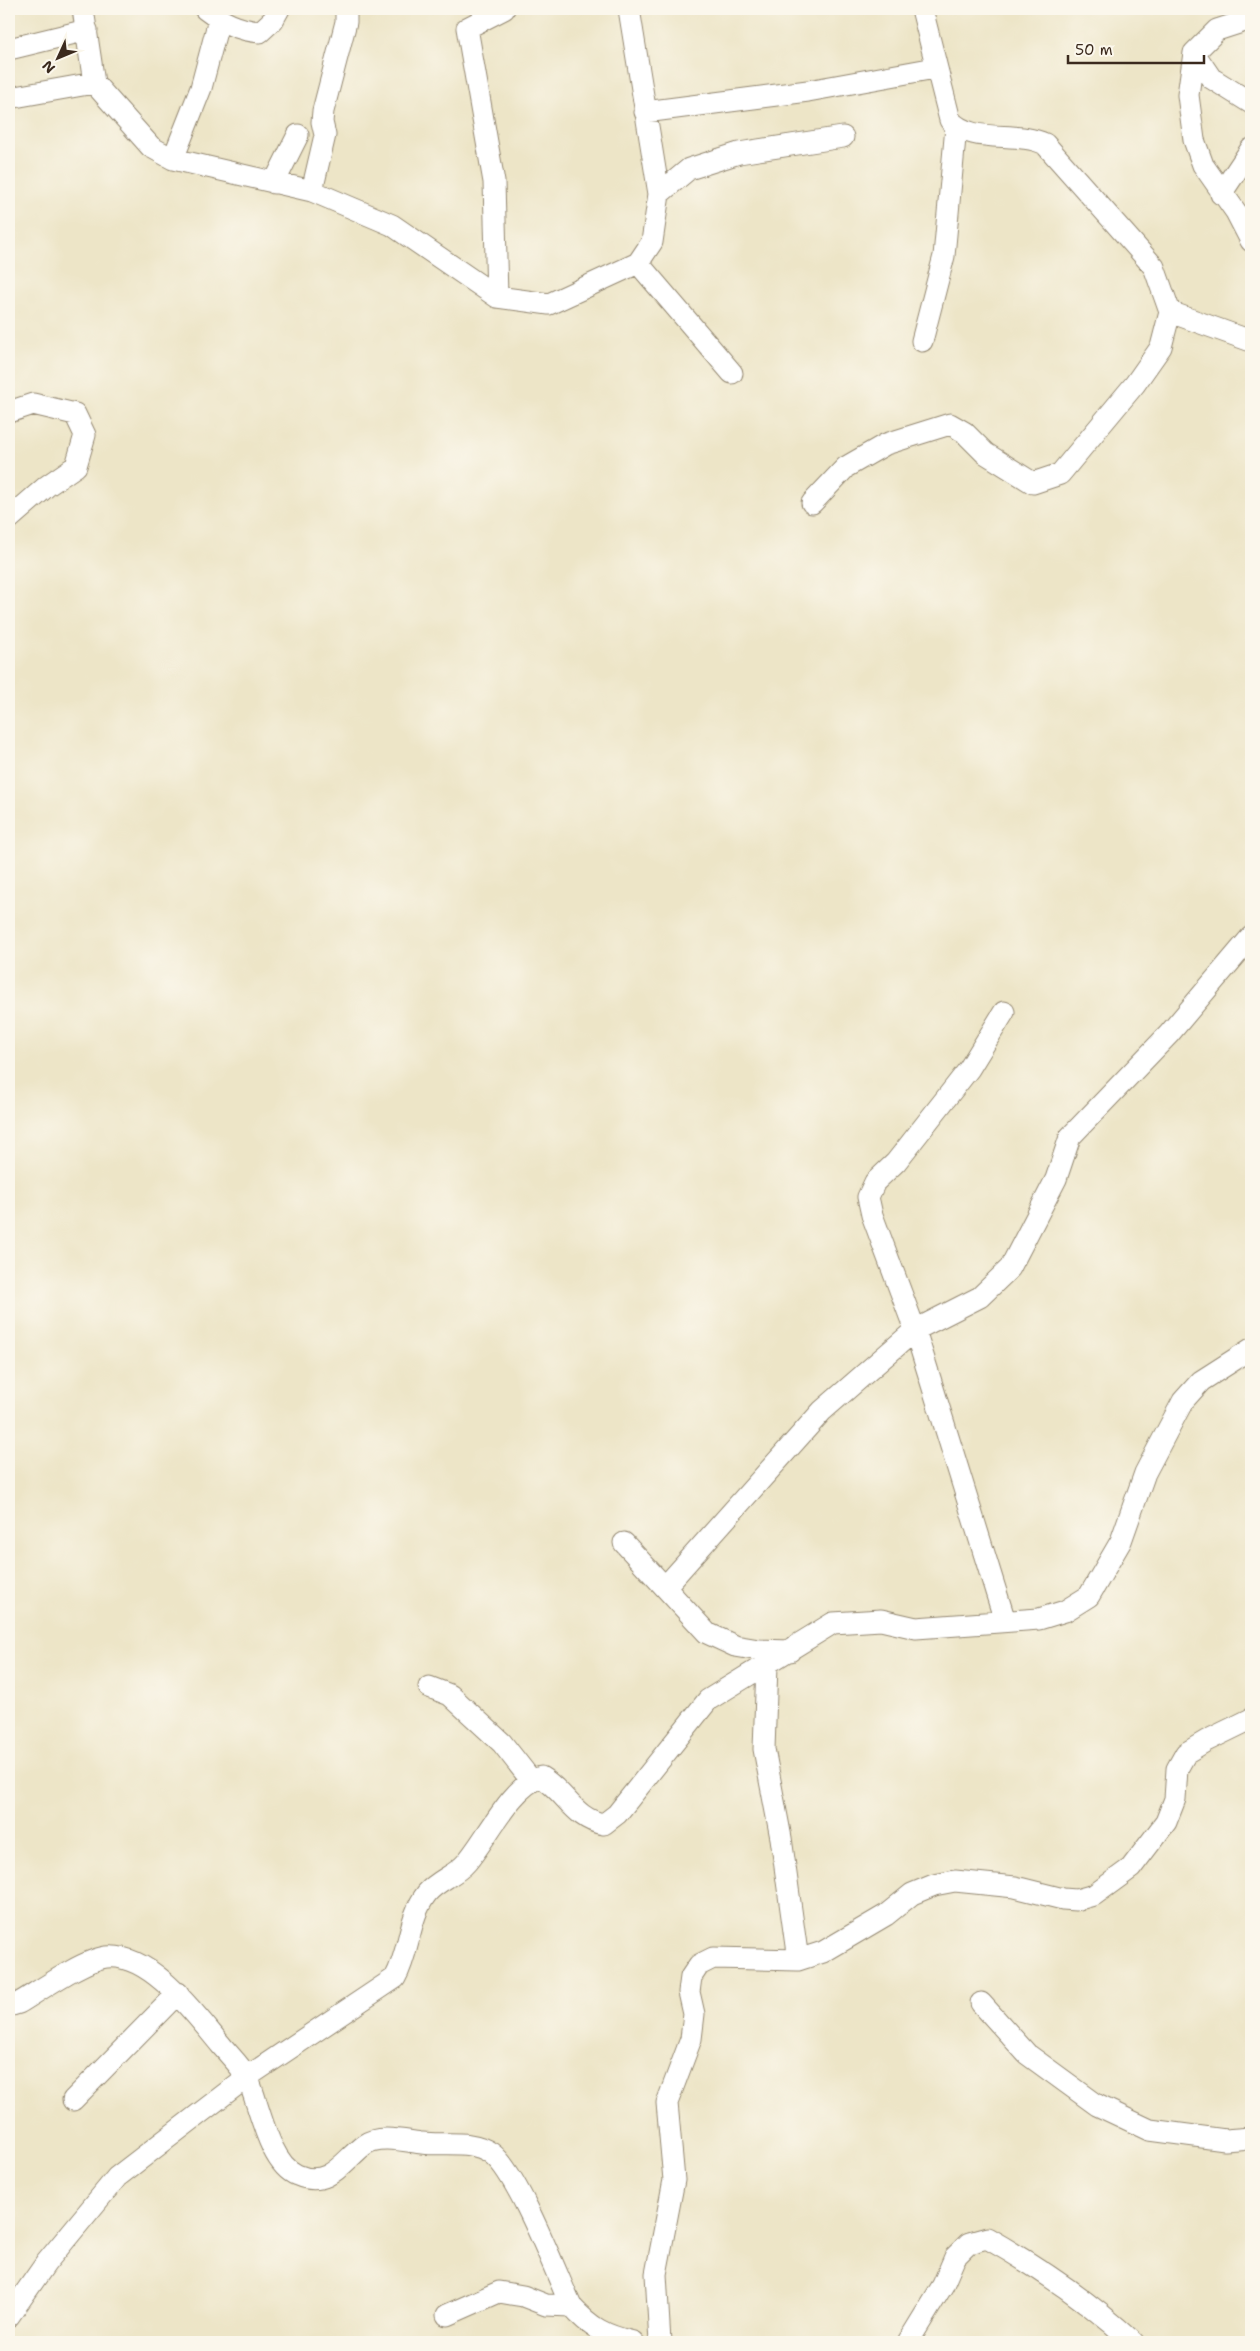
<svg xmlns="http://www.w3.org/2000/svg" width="1260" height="2351" font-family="'Shantell Sans',sans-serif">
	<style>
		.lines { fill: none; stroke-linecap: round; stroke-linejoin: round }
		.minor-casing { stroke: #948872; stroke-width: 23 }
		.minor { stroke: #fff; stroke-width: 21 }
	</style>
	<rect width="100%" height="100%" fill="#fbf7ec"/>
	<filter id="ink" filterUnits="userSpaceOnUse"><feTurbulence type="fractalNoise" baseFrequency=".02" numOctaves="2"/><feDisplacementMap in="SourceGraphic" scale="10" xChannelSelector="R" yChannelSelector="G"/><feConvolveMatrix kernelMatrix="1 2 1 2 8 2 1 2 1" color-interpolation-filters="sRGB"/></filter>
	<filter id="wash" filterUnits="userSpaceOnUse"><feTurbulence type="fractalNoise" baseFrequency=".0096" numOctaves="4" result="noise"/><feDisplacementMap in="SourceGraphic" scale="20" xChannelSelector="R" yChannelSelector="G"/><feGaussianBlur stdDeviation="1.12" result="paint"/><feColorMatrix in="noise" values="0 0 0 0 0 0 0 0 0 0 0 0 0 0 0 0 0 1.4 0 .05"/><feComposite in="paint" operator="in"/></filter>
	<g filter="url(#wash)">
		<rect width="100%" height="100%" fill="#ede5c7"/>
	</g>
	<g filter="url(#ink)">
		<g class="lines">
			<!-- minor casing -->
			<g class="minor-casing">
				<path id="minor" d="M83,9L94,83
					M205,9C222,22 238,30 260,32L273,20L279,9
					M1251,19L1217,30L1194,53L1211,78L1251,103
					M9,49L87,30
					M1194,53L1188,95L1194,140L1203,165L1236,212L1251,241
					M9,98L94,83L151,147L173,159L312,191L392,225L497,297L549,304L638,263L652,242L659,194L629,9
					M645,112L808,91L935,68
					M173,159L201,88L219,20
					M274,183L298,135
					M312,191L325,135L322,122L323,111L346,22V9
					M659,194L689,169L739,153L843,137
					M1221,194L1251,149
					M638,263L732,373
					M497,297L494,182L467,28L504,9
					M1170,312L1251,341
					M922,341L944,256L956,127
					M9,412L33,404L75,414L85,435L76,466L47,486L9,519
					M812,503L846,467L886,444L950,424L964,432L985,453L1033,483L1060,474L1135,384L1161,347L1170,312L1154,267L1045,144C1017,130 971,145 950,120L922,9
					M1004,1012L969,1069L896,1162L875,1182L868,1197L872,1215L915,1330L1005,1621
					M624,1543L707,1633L735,1646L759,1650L790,1651
					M665,1587L822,1411L915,1330L980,1297L1010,1268L1056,1179L1070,1137L1169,1034L1251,937
					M767,1665L764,1749L781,1838L798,1960
					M429,1687L450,1695L502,1743L531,1780
					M981,2003L1027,2054L1097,2105L1150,2130L1225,2140L1251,2138
					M9,2006L19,2003C39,1991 83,1960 106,1957C150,1952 195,2014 221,2045C229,2055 242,2067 248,2079C259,2104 269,2164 297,2175C329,2189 343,2161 364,2145C378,2134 405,2141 422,2143C444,2146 472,2139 491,2153C517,2171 556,2273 571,2306C591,2328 604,2335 633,2342
					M73,2100L178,1993
					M447,2315L499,2292L523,2296L546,2305L571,2306
					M9,2316L46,2263L117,2177L247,2077L395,1978C410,1952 408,1917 427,1893C438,1880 456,1875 466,1863C487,1839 511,1786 541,1777C565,1791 575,1820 604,1824L617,1814L708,1700L833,1623L881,1620L916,1628L1039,1619L1065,1611L1089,1596L1121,1541L1145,1473L1183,1401L1201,1381L1251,1349
					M660,2342L656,2274L674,2180L667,2103L691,2039L694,2014L689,1992L691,1977L699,1965L713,1958L798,1960L823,1952L886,1915L912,1894L934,1885L955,1881L1015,1887L1063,1899L1076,1900L1094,1895L1131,1868L1166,1822L1175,1799L1177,1769L1186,1753L1206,1741L1251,1719
					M908,2342L943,2285L955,2257L969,2243L987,2238C1038,2267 1090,2302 1133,2342"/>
			</g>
			<!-- minor -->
			<use href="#minor" class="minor"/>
		</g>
	</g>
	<!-- margin -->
	<rect width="1260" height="2351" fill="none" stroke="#fbf7ec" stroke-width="30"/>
	<!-- north arrow -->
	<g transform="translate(58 58) rotate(226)" stroke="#fbf7ec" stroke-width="4" paint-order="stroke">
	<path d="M0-4L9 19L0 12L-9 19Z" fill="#3b2a1e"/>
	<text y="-8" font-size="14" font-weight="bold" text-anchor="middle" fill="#3b2a1e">N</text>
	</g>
	<!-- scale -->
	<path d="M1068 55v8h136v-8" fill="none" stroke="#3b2a1e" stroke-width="2.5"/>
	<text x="1075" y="55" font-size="15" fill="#3b2a1e" stroke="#fbf7ec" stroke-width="4" paint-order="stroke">50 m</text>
</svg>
